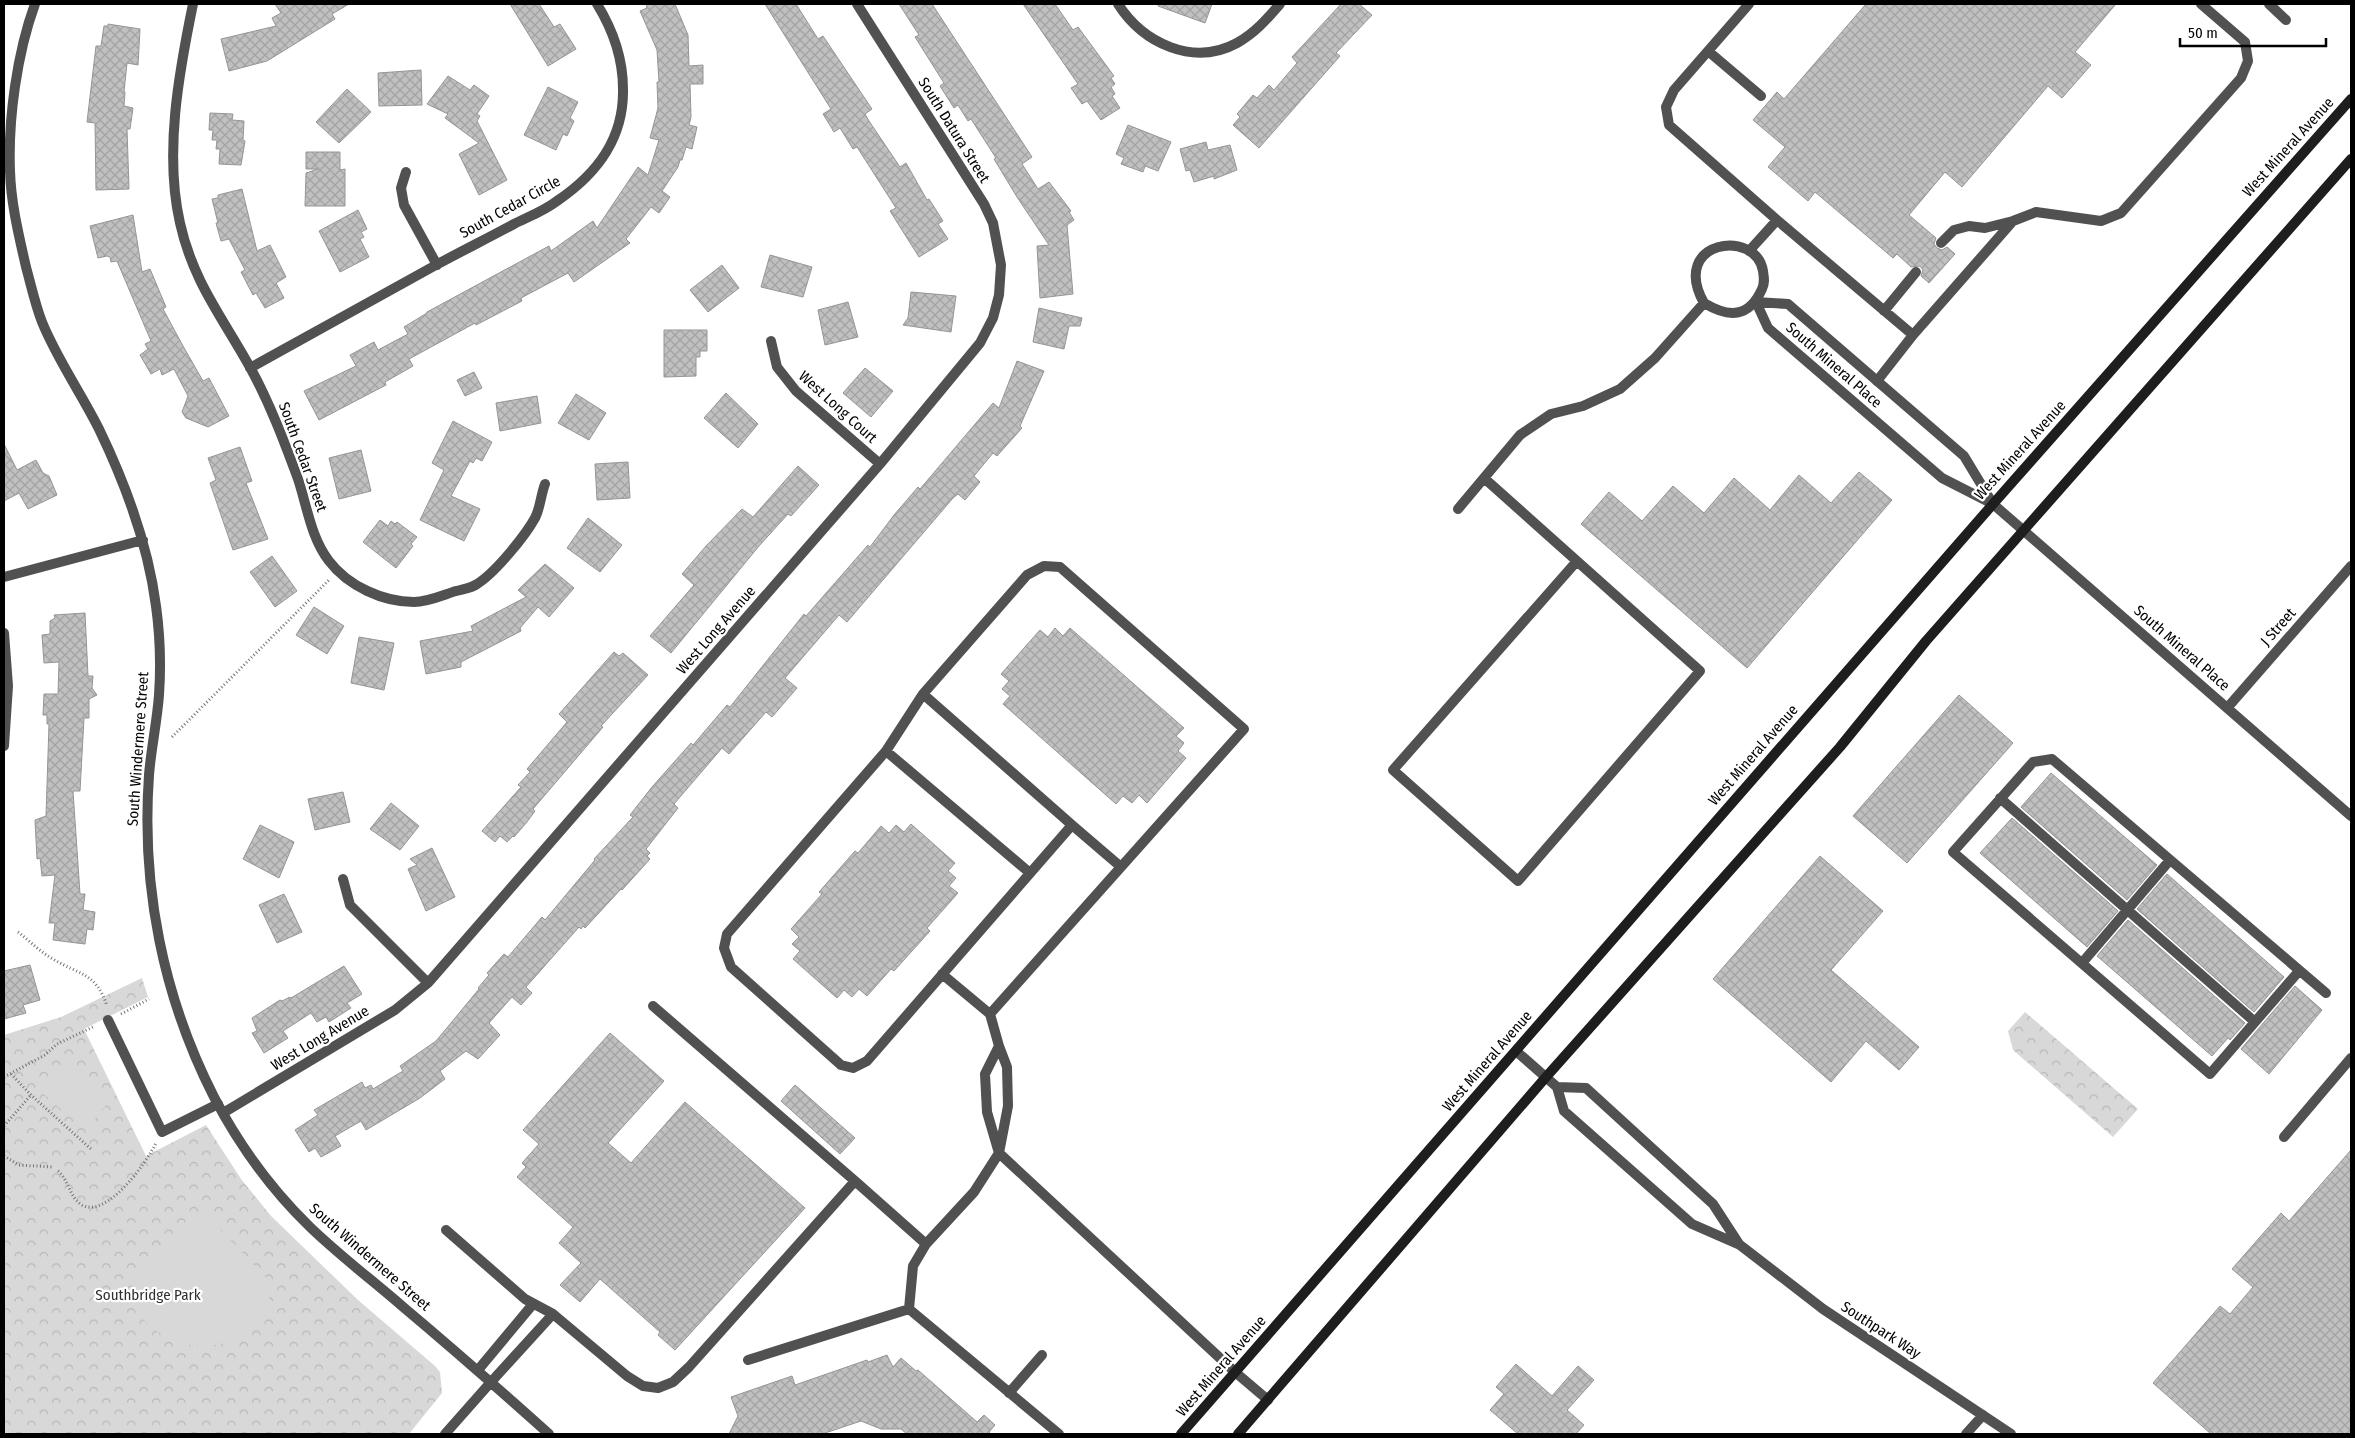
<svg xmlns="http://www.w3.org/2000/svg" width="2355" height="1438" font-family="'Fira Sans Condensed',sans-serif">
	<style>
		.park { fill: url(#park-crowns) }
		.pitch { fill: #d8d8d8 }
		.building { fill: url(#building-cross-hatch); stroke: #959595 }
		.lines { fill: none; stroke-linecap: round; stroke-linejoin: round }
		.path { stroke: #737373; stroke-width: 3; stroke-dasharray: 1 2.5; stroke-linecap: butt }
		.service { stroke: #515151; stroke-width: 10 }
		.minor { stroke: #515151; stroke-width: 10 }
		.secondary { stroke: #1e1e1e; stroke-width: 10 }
		.labels { text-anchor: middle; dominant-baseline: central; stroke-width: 4.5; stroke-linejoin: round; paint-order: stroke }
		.street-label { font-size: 15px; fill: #000; stroke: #fff }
		.park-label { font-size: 15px; fill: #2f2f2f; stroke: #fff }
	</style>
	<defs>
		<pattern id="park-crowns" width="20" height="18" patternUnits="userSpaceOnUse" patternTransform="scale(1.25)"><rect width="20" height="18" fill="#d8d8d8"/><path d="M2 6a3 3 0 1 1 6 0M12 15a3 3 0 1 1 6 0" fill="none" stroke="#b8b8b8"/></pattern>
		<pattern id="building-cross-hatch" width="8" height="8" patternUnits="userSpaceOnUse" patternTransform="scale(1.25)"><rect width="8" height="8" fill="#c0c0c0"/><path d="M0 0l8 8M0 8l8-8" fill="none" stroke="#a3a3a3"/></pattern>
	</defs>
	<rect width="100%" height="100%" fill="#fff"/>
	<!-- park -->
	<path class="park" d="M142,978L148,997L84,1029L146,1156L206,1125L241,1179L271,1216L358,1300L435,1366L440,1372L442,1393L409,1434H4V1035L61,1017Z
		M2025,1012L2138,1109L2113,1137L2013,1050L2008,1031Z"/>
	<!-- pitch -->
	<path class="pitch" d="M62,1063L108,1103L85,1130L39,1090Z
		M208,1217L270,1282C272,1294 268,1303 262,1314C238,1354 181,1355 149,1325C142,1318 134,1311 132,1300C131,1291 134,1282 137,1274L189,1218Z"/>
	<!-- building -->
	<path class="building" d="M275,4H349L332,14L335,19L267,61L229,71L221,39L276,26L272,18L281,13Z
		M510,4H539L554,27L560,24L576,49L548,66Z
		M646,4H675L688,35L689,66L703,65V84H690L691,117L689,125L697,127L692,149L686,147L682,160H680L678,167L662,191L670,197L659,213L651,207L626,239L630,243L574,282L568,273L521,298L522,301L476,325L475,323L409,359L413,366L385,382L386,385L319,420L304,391L356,366L350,355L374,342L378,350L408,334L404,327L427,313V312L549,246L551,251L593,221L597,228L638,167L648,175L659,140L650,138L658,108L657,82H659L657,50L640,11L647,8Z
		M765,4H796L818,39L823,36L872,109L865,114L869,121L900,167L906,163L927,200L929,199L943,221L938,224L948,239L919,257L890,211L896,208L857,147L853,149L840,128L834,132L823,114L831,109Z
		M899,4H932L1032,157L1022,164L1038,189L1049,182L1071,211L1069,212L1074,220L1067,225L1073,294L1040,298L1037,246L1049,245L1017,197L994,159L996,158L971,119L968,121L958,105L954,108L940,86L944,83L915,37L919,35Z
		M1023,4H1055L1073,30L1078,27L1114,76L1111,78L1115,84L1111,87L1115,94L1112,96L1120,108L1101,120L1087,101L1082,104L1071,88L1078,84Z
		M1159,4H1212L1205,23L1158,6Z
		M1341,4H1359L1372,15L1336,53L1340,56L1259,148L1233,125L1240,117L1237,114L1253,95L1257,98L1269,85L1274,90L1297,63L1292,57Z
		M1866,4H2116L2075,52L2091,65L2062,98L2048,86L1962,187L1945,172L1909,215L1936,238L1934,244L1937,248L1942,250L1947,247L1955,254L1929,283L1921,276L1923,270L1920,266L1911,267L1897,254L1893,258L1815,192L1808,201L1768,167L1785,147L1753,120L1777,92L1784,99Z
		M108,24L140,29L138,65L127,63L124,92H125L124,106L133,108L130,129H127L129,189L96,190L95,123L87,122L96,46H101L104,26H108Z
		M421,70L422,105L379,106L378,73Z
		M448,76L470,90L474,85L489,96L477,114L480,116L477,121L507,180L479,195L459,154L479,143L445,118L448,114L427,104Z
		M548,87L578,102L570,118L574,121L567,136L563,134L556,150L524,135Z
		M347,89L371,112L339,143L316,122Z
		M210,113L233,114L232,120L244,121L243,140L245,141L241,165L219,164L220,149H216L217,140H212L213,130H209Z
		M1128,125L1171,142L1158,171L1145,166L1143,172L1121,164L1124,158L1116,154Z
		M1206,142L1208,150L1230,145L1237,170L1214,179V176L1194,182L1190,170L1186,171L1180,149Z
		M306,152H340V170L345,169V206H305L306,173L318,169H306Z
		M242,189L257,251L270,245L286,277L276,283L284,298L265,308L256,293L253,295L241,272L245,270L229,239L221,241L216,223H218L212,199L218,198V195Z
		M358,210L367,229L361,232L364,237L360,239L369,257L340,272L319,231Z
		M133,215L142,272L150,269L166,307L163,309L183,346L203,381L209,378L229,416L208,427L186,418L182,412L188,396L174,369L162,375L160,369L151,374L140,355L148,349L145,344L151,341L117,261L111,262L110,257L107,256L98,258L90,226Z
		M770,255L812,267L803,297L761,287Z
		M722,265L739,288L708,312L690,290Z
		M911,292L956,296L951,332L903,325L908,318Z
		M848,302L858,337L825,345L818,310Z
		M1039,308L1082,318L1080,326H1069L1064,349L1033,342Z
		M664,330H707V351H700V357H696V376L664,377Z
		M1017,361L1044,371L1020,426L1022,428L997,456L993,453L974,476L980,482L965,500L958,494L953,498L847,622L839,615L785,678L797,688L772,717L766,712L729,754L722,748L674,804L678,808L646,849L650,853L647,856L650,859L622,890L621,889L585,928L583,926L581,929L579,927L526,987L532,993L521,1005L512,997L489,1023L500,1035L478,1059L466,1051L440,1071L445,1079L420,1098L366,1130L361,1121L335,1136L341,1146L321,1157L315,1148L309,1152L295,1130L318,1115L314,1110L362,1082L365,1088L371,1085L373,1089L403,1071L400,1066L436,1041L479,989L478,988L489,975L487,973L504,954L508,957L542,917L545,920L595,860L594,859L633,817L630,815L652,787L691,743L693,745L727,705L730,707L804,614L806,616L868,545L870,547L894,515L918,487L920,489L993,403L999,408Z
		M865,368L893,391L871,417L843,393Z
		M474,372L482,388L465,396L457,380Z
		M726,393L758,424L738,448L704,418Z
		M576,394L606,413L589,440L558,423Z
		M537,396L541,423L500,431L496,403Z
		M453,421L492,442L482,461L476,458L473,463L470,461L451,496L480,509L464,541L420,520L444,470L432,463Z
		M4,444L17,470L36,460L43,473L49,476L57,495L28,509L19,493L4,501Z
		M240,447L252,481L246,483L268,539L233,550L210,483L216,480L208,458Z
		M361,450L371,491L339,499L329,458Z
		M628,462L630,498L597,500L595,464Z
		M798,466L819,485L791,516L788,514L759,546L671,653L650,636L694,585L682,574L706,546L742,509L753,517Z
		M1859,472L1892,500L1747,668L1581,524L1609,492L1642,521L1673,486L1704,513L1734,478L1770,510L1799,475L1831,503Z
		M588,518L622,545L600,572L567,548Z
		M380,520L388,526L391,521L395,524L397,522L417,537L411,544L413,546L396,568L363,542Z
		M272,556L297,591L275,607L250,572Z
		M545,564L574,588L549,617L538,607L520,628L521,631L461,662V667L426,674L420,641L473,631L471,626L526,597L518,590Z
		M314,607L344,626L327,654L296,635Z
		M85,613L88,676H93L92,688L97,695L89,699V718H84L80,791H73L80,894H85L83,910L95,912L93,930L87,929L85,944L53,940L55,923H49L55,875L42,876L40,858L37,859L35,820L46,816L49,724H47V715H43L44,694H58L59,662L44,663L42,635L50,634V621L55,618L54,615Z
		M1055,628L1063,636L1070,628L1184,728L1176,736L1184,743L1178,751L1186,758L1147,803L1139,795L1132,803L1123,796L1116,804L1003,704L1010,696L1002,689L1009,681L1001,674L1040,630L1048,637Z
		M359,637L394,643L384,690L351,683Z
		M614,652L619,656L623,653L648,675L601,726L603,727L533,809L535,811L527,822L514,837L513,836L507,842L500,836L495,842L482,831L521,787L518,785L530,772L527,769L567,722L559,714Z
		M1959,695L2013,743L1907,863L1853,816Z
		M2051,773L2157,865L2127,900L2021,807Z
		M343,792L350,822L315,830L308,799Z
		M391,803L419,826L400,850L370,829Z
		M2012,818L2118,911L2087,947L1980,853Z
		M911,824L955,863L948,871L956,878L949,886L958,893L927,928L930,931L894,971L891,969L867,996L859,989L852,997L844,990L837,998L793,959L800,951L792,944L799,937L791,929L822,894L819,892L855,851L858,853L881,826L889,833L896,825L904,832Z
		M260,825L294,842L279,878L243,859Z
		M432,848L455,897L426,911L408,869L417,865L410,859Z
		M1820,856L1883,911L1831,970L1919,1047L1899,1070L1866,1041L1831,1082L1713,979Z
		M2167,874L2284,977L2254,1012L2137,909Z
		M284,894L302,932L277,943L259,905Z
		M2128,920L2245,1023L2230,1040L2228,1038L2212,1056L2097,956Z
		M30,965L40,1000L23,1005L26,1013L4,1019V971Z
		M344,966L362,994L347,1003L351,1008L329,1022L326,1017L317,1022L311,1013L283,1031L288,1038L264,1053L252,1033L257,1031L252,1018L280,1000L282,1001L290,997L291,998Z
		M2295,986L2322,1010L2269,1074L2241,1049Z
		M610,1033L664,1081L608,1143L631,1163L685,1102L805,1208L675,1350L658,1335L660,1332L600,1279L580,1302L560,1285L581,1263L559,1243L573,1227L517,1177L526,1167L522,1163L539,1144L523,1130Z
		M795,1085L855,1138L840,1154L781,1101Z
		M2351,1150V1434H2211L2153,1383L2220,1306L2230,1314L2253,1287L2232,1269L2281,1213L2289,1221Z
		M887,1355L893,1367L901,1358L916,1371L918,1370L977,1422L984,1415L995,1425L989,1432L991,1434H907L901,1429H881L861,1421L822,1434H729L738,1416L731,1397L792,1376L795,1385L867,1360L868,1362Z
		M1516,1364L1552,1396L1578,1366L1594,1380L1567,1410L1584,1425L1576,1434H1518L1490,1410L1504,1394L1496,1387Z"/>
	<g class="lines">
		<!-- path -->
		<path class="path" d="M172,737L329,580
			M18,932C30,941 40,952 53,959C79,975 96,972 107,1006
			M121,1014L149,999
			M11,1074L31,1095L91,1149
			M4,1077L45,1055L57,1044L95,1026
			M4,1126L31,1095
			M4,1156L19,1165L52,1167
			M58,1171C69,1180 69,1197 82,1205C107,1219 147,1162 156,1143"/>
		<!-- service -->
		<path class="service" d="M1749,4L1674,90L1666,107L1669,125L1777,220
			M2269,4L2286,20
			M1708,51L1761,96
			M1941,243L1954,230L1969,226L1985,228L2013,221
			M1749,251L1777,220L1913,335L1877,381
			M1884,311L1916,272
			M1913,335L2013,221L2036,212L2101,221L2121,213L2241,78L2248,61L2245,42L2201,4
			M1484,478L1700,671L1518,881L1393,770L1577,561
			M1458,509L1520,435L1551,414L1583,406L1620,389L1655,358L1704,303C1669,240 1756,228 1763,271C1764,278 1765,283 1762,289C1749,318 1729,318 1704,303
			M923,694L1072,825L867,1061L853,1068L841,1065L731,967L724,948L727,934L886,751L923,694L1027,575L1044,566L1060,567L1244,729L990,1014L999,1046
			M886,751L1030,873
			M2000,798L2255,1022
			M1072,825L1121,867
			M2082,963L2170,860
			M2299,971L2210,1074L1953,852L2033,762L2052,759L2326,993
			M942,974L990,1014
			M653,1006L855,1181
			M108,1020L162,1132L218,1104
			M2284,1137L2351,1058
			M446,1230L525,1299L553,1314L627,1376L643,1386L658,1388L673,1382L689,1367L855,1181L926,1244
			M748,1360L909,1309
			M478,1370L533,1304
			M491,1382L553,1314
			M1009,1393L1042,1355
			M1059,1434L909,1309L913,1266L926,1244L974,1192L999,1153L1008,1106L1007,1067L999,1046L985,1074L987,1112L999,1153L1235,1372L1268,1400"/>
		<!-- minor -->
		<path class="minor" d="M35,4C17,53 8,119 10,171C11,204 19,236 26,267C31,285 35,304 42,322C57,359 81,393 99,429C126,485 148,544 156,606C160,635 161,666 159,695C157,722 151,749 149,775C141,887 163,997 214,1097C239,1145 272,1190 310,1227C339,1255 372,1280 402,1306C452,1348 501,1391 549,1434
			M193,4C179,72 164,153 180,223C193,282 223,318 251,369C270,404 284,441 298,479C307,506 311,538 329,561C348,586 383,602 414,602C428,602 443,595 456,591C463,589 472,588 477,584C495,573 525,536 535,518C540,509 541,494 545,484
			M1118,4C1143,43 1193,67 1237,43C1255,33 1267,19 1280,4
			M406,172L401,188L404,205L437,265
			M771,341L777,367L796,391L880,464
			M250,368C312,334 374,299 436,265C462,251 488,238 514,224C528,217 544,211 557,201C597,174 624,139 623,89C623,57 613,30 597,4
			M1993,504L1942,478L1768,328L1756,302L1788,304L1964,456L1993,504L2351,816
			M4,577L143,540
			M4,633L8,686L4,746
			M2228,707L2351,566
			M343,879L350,905L428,983
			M1516,1051L1557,1087L1564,1111L1692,1224L1740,1245L1823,1309L2011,1434
			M1557,1087L1586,1088L1713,1204L1739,1244
			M223,1113L395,1010L428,983L880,464L980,343L993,318L999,295L1001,265L993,223L984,204L857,4
			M445,1434L491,1382
			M1966,1434L1983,1415"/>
		<!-- secondary -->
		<path class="secondary" d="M1181,1434L1993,504L2351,99
			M1238,1434L1546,1077L1840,747L1926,641L2351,159"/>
	</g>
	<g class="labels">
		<!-- street labels -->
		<g class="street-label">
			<text transform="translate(954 130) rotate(58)">South Datura Street</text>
			<text transform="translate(2288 147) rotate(-48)">West Mineral Avenue</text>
			<text transform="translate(510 207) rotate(-29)">South Cedar Circle</text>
			<text transform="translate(1834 365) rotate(41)">South Mineral Place</text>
			<text transform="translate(838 407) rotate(42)">West Long Court</text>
			<text transform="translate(2020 450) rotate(-48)">West Mineral Avenue</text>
			<text transform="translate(303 457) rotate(70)">South Cedar Street</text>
			<text transform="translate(2278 627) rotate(-49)">J Street</text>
			<text transform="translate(716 630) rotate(-49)">West Long Avenue</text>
			<text transform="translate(2182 648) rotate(41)">South Mineral Place</text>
			<text transform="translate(138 749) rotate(-86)">South Windermere Street</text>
			<text transform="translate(1753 755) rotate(-49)">West Mineral Avenue</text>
			<text transform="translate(320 1038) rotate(-31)">West Long Avenue</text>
			<text transform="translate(1487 1061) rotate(-49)">West Mineral Avenue</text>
			<text transform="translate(370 1257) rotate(41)">South Windermere Street</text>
			<text transform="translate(1881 1330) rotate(33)">Southpark Way</text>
			<text transform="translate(1221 1366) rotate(-49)">West Mineral Avenue</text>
		</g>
		<!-- park labels -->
		<g class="park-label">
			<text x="148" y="1295">Southbridge Park</text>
		</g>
	</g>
	<!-- border -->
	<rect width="2355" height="1438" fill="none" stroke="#000000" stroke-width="10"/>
	<!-- scale -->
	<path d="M2180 38v8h146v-8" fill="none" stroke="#000000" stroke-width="2.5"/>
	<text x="2188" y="38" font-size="15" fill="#000000" stroke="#ffffff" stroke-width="4" paint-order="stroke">50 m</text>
</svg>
